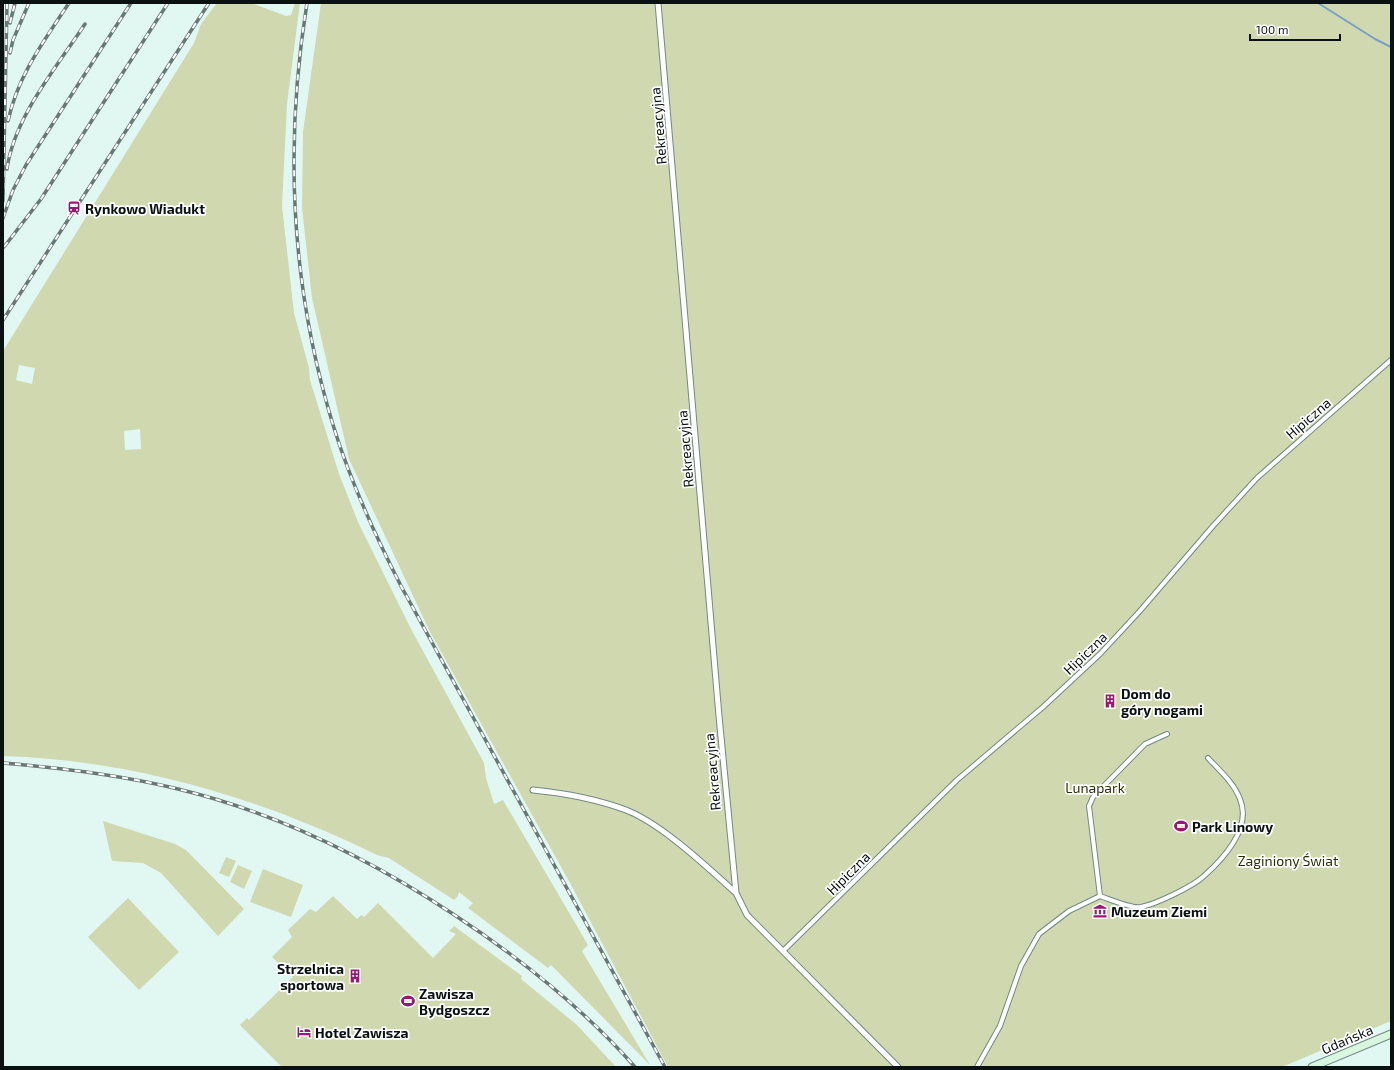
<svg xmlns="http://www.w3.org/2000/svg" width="1394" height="1070" font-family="'Exo 2',sans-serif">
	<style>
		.green { fill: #d0d8b0; fill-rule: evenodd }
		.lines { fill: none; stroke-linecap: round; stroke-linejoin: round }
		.stream { stroke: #75a1c8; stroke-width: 2 }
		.pedestrian-casing { stroke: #738884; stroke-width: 6 }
		.minor-casing { stroke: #738884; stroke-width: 7 }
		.secondary-casing { stroke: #738884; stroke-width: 9 }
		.pedestrian { stroke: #fff; stroke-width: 4 }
		.minor { stroke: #fff; stroke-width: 5 }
		.secondary { stroke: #d9f7df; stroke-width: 7 }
		.rail-casing { stroke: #697875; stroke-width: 3.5 }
		.rail { stroke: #fff; stroke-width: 2; stroke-dasharray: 6; stroke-linecap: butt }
		.labels { text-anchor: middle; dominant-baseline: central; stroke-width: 3.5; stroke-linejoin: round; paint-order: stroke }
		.street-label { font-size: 14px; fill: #0a1211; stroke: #fff }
		.poi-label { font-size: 14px; font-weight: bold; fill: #0a1211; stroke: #fff; text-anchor: start }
		.park-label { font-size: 14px; fill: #2b3106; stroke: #fff }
	</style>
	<rect width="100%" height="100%" fill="#e0f7f2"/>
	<!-- green -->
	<path class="green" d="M217,3H251L286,16L291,15L295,3H300L287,104L282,206L294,313L309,368L310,380L339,474L358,522L411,629L484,763L486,778L494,804L503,800L588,945L582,951L650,1065L551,965L548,968L468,908L473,903L459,892L458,896L454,900L389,858L377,855C261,798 133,760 3,756V351L194,43L201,24ZM19,365L35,368L32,384L16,380ZM140,429L141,449L125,450L124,431Z
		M321,3H1391V1021L1282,1067H668L570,883L430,632L349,459L312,298L302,208L303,132Z
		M103,821L175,844L186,850L244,909L218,936L161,873L143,863L112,861Z
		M226,857L236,861L229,877L219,873Z
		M238,865L252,871L244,889L230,882Z
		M263,869L303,885L291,917L250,902Z
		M333,896L357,919L361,915L364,917L378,903L433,958L456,934L449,931L454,926L522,976L521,979L577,1025L616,1067H282L240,1025L247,1018L249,1020L293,977L272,957L292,937L288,930L310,909L316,912Z
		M128,898L179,952L139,990L88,937Z"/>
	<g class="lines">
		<!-- stream -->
		<path class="stream" d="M1318,3L1375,39L1391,47"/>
		<!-- pedestrian casing -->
		<g class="pedestrian-casing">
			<path id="pedestrian" d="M1100,896L1089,806L1093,797L1145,744L1167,734
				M783,951L957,780L1043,707L1100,654L1139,612L1213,526L1257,478L1391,360
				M977,1067L1000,1026L1021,966L1039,934L1069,911L1100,896C1109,899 1132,909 1141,907C1156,904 1192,887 1204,876C1224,858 1252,828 1240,799C1234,783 1220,771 1208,758"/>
		</g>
		<!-- minor casing -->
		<g class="minor-casing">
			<path id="minor" d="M658,3L719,716L736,893L747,915L898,1067
				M533,790C564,793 596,799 626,810C662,824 707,867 736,893"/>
		</g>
		<!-- secondary casing -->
		<g class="secondary-casing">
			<path id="secondary" d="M1312,1067L1391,1034"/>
		</g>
		<!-- pedestrian -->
		<use href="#pedestrian" class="pedestrian"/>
		<!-- minor -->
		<use href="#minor" class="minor"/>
		<!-- secondary -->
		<use href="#secondary" class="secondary"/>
		<!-- rail casing -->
		<g class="rail-casing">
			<path id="rail" d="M307,3C284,145 291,289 334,428C351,483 375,535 401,586L665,1067
				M10,23L15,3
				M10,53L13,40L29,3
				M8,121C18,75 44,41 69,3
				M7,169C14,117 57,67 85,24
				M3,201L7,3
				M3,218L13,190L26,165L131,3
				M4,247L41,199L168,3
				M3,320L209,3
				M3,763C62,768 121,775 178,789C278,813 368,858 453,914C520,958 582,1007 635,1067"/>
		</g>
		<!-- rail -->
		<use href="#rail" class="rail"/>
	</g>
	<!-- icons -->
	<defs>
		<g id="station-bare" transform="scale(1.08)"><path d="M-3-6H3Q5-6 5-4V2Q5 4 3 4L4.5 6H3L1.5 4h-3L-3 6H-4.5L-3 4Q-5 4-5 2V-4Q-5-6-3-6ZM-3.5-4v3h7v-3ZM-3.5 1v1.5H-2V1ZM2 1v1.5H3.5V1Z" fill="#961a74" stroke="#fff" stroke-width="2.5" paint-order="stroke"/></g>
		<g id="building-bare" transform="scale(1.08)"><path d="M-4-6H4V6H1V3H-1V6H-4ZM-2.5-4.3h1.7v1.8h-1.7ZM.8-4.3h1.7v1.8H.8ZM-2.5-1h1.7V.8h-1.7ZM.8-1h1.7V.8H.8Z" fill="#961a74" stroke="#fff" stroke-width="2.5" paint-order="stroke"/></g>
		<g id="stadium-bare" transform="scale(1.08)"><path d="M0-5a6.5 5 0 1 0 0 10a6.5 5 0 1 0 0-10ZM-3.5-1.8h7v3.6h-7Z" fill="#961a74" stroke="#fff" stroke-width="2.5" paint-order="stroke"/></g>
		<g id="museum-bare" transform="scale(1.08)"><path d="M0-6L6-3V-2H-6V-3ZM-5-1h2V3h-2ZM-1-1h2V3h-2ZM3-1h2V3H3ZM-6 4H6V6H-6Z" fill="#961a74" stroke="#fff" stroke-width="2.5" paint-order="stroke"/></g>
		<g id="hotel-bare" transform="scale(1.08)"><path d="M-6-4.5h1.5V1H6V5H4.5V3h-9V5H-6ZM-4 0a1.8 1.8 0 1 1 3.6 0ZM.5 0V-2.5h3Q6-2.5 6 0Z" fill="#961a74" stroke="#fff" stroke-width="2.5" paint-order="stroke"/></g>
	</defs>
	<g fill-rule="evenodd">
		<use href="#station-bare" x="74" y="208"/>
		<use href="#building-bare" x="1110" y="701"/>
		<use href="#stadium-bare" x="1181" y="826"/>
		<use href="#museum-bare" x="1100" y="911"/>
		<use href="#building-bare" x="355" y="976"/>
		<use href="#stadium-bare" x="408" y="1001"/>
		<use href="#hotel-bare" x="304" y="1032"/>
	</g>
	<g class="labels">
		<!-- street labels -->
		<g class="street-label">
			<text transform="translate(658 126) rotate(-95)">Rekreacyjna</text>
			<text transform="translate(1308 418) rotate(-41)">Hipiczna</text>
			<text transform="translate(685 449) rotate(-95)">Rekreacyjna</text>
			<text transform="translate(1085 653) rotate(-44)">Hipiczna</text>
			<text transform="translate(712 772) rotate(-95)">Rekreacyjna</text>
			<text transform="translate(848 873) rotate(-45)">Hipiczna</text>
			<text transform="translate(1347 1039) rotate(-23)">Gdańska</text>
		</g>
		<!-- poi labels -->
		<g class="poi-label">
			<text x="85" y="208">Rynkowo Wiadukt</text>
			<text x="1121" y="693">Dom do<tspan x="1121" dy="16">góry nogami</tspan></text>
			<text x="1192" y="826">Park Linowy</text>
			<text x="1111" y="911">Muzeum Ziemi</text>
			<text x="344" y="968" text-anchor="end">Strzelnica<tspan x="344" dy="16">sportowa</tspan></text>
			<text x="419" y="993">Zawisza<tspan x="419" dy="16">Bydgoszcz</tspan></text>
			<text x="315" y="1032">Hotel Zawisza</text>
		</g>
		<!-- park labels -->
		<g class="park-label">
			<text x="1095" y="787">Lunapark</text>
			<text x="1288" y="860">Zaginiony Świat</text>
		</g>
	</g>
	<!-- border -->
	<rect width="1394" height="1070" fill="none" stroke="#0a1211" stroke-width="8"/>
	<!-- scale -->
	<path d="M1250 34v6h90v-6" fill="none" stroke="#0a1211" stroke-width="2"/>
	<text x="1256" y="34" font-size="12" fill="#0a1211" stroke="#ffffff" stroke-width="3" paint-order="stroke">100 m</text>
</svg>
